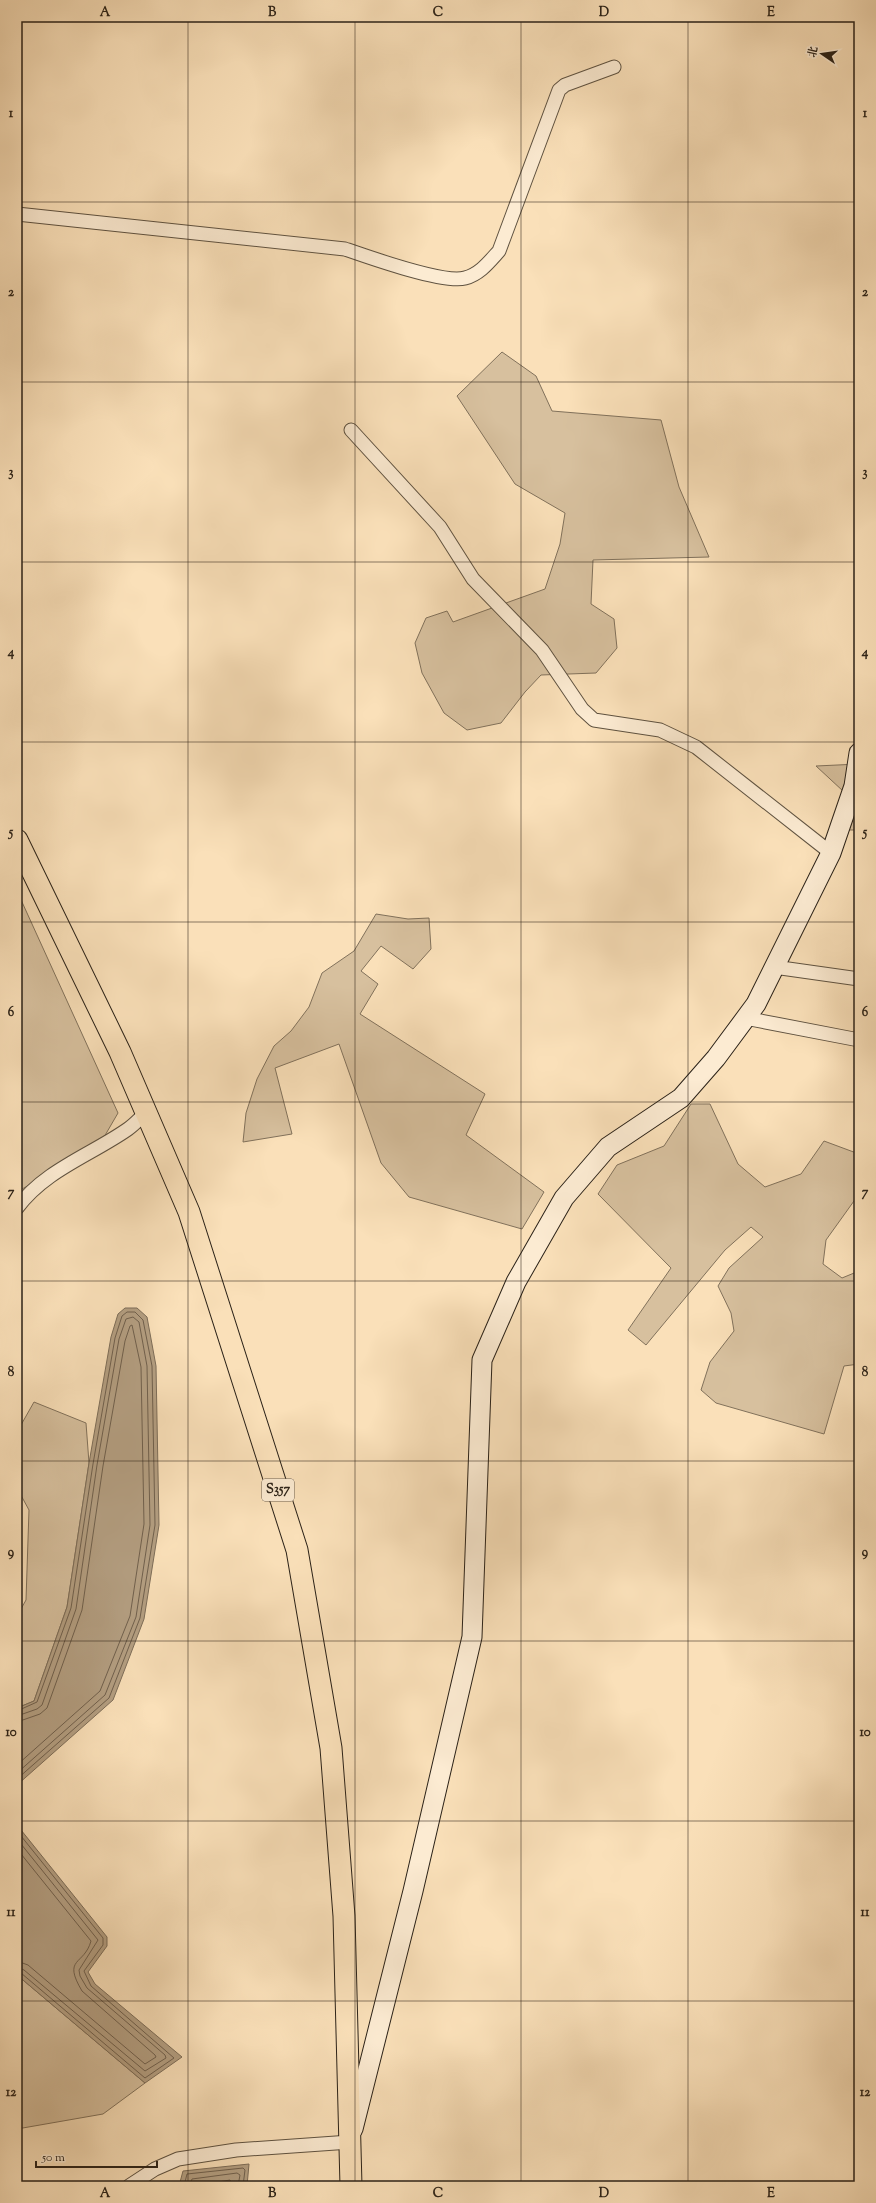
<svg xmlns="http://www.w3.org/2000/svg" width="876" height="2203" font-family="'Sorts Mill Goudy','Noto Serif SC',serif">
	<style>
		.green { fill: #d7c09e; stroke: #81715b }
		.water { fill: #b49f82; stroke: #7d6d58 }
		.lines { fill: none; stroke-linecap: round; stroke-linejoin: round }
		.shore { stroke: #70604d; stroke-width: 1 }
		.street-casing { stroke: #5f5240; stroke-width: 15 }
		.secondary-casing { stroke: #2b2218; stroke-width: 21 }
		.primary-casing { stroke: #2b2218; stroke-width: 23 }
		.street { stroke: #fcebd2; stroke-width: 13 }
		.secondary { stroke: #fcebd2; stroke-width: 19 }
		.primary { stroke: #fae0b9; stroke-width: 21 }
		.grid { fill: none; stroke: #2b2218; stroke-width: 1; stroke-opacity: 0.55 }
		.labels { text-anchor: middle; dominant-baseline: central; stroke-width: 3.5; stroke-linejoin: round; paint-order: stroke }
		.shield { fill: #fcebd2; stroke: #6a5e50; stroke-width: 1 }
		.shield-label { font-size: 13px; font-weight: bold; fill: #2b2218 }
		.neatline { fill: none; stroke: #2b2218; stroke-width: 1.5 }
		.grid-label { font-size: 13px; text-anchor: middle; font-weight: bold; fill: #2b2218 }
	</style>
	<rect width="100%" height="100%" fill="#fae0b9"/>
	<filter id="stains"><feTurbulence type="fractalNoise" baseFrequency=".005" numOctaves="4"/><feColorMatrix values="0 0 0 0 .2 0 0 0 0 .09 0 0 0 0 .02 0 0 0 .5 -.17"/></filter>
	<radialGradient id="worn" r=".72"><stop offset=".6" stop-color="#630" stop-opacity="0"/><stop offset="1" stop-color="#630" stop-opacity=".3"/></radialGradient>
	<!-- green -->
	<path class="green" d="M502,352L536,376L552,411L661,420L679,487L709,557L593,560L591,604L614,619L617,648L596,673L541,675L525,692L501,723L467,730L444,713L422,673L415,643L426,618L447,611L453,622L545,589L560,544L565,513L515,484L457,396Z
		M859,764V830H849L857,804L816,766Z
		M17,891L118,1113L100,1144L17,1192Z
		M376,914L408,919L429,918L431,949L413,969L381,946L361,971L378,984L360,1014L485,1094L466,1135L544,1192L522,1229L409,1197L381,1163L339,1044L275,1068L292,1134L243,1142L246,1113L257,1079L274,1046L291,1031L309,1007L322,973L354,951Z
		M691,1104H710L738,1164L765,1187L801,1174L824,1141L859,1154V1194L826,1240L823,1264L842,1278L859,1271V1364L844,1366L824,1434L716,1403L701,1390L710,1362L734,1331L731,1313L718,1286L729,1268L763,1237L751,1227L725,1250L646,1345L628,1330L671,1268L598,1194L617,1165L664,1146Z
		M34,1402L86,1423L89,1463L67,1607L34,1701L17,1708V1616L26,1600L29,1510L17,1488V1432Z
		M17,1975L145,2083L103,2114L17,2129Z"/>
	<!-- water -->
	<path class="water" d="M125,1308H137L147,1317L156,1366L159,1525L144,1619L113,1700L17,1785V1708L34,1701L67,1607L89,1463L111,1337L118,1314Z
		M17,1825L107,1937V1946L88,1972L95,1984L182,2057L145,2083L17,1975Z
		M249,2164L247,2186H179L183,2171Z"/>
	<g class="lines">
		<!-- shore -->
		<path class="shore" d="M17,1711L37,1702L71,1608L93,1464L115,1338L122,1316L127,1312H135L143,1320L152,1366L155,1525L140,1618L109,1698L17,1779
			M17,1716L37,1709L42,1705L76,1609L97,1465L119,1339L126,1319L133,1317L139,1322L147,1366L150,1525L136,1617L105,1695L17,1773
			M17,1722L40,1714L47,1708L82,1610L103,1466L125,1341L130,1326L132,1325L141,1367L144,1524L130,1616L100,1691L17,1765
			M17,1831L103,1938V1945L84,1971L91,1986L174,2058L145,2078L21,1973L17,1972
			M17,1839L98,1940L79,1970L80,1976L87,1988L165,2055L166,2058L145,2071L24,1970L17,1967
			M17,1849L91,1941C84,1966 62,1957 82,1991L155,2055L156,2057L145,2064L28,1965L17,1961
			M184,2186L187,2174L243,2168L245,2170L243,2186
			M189,2186L192,2179L237,2173L240,2175L238,2186
			M195,2186L230,2180L232,2186"/>
		<!-- street casing -->
		<g class="street-casing">
			<path id="street" d="M17,214L345,249C368,257 444,284 465,278C480,274 489,262 499,251L559,90L565,85L614,67
				M351,430L440,527L473,579L542,650L582,709L594,720L660,730L696,747L831,853
				M774,967L859,979
				M745,1018L859,1040
				M17,1208C45,1170 91,1155 128,1129C135,1124 140,1118 146,1113
				M129,2186L155,2169L178,2159L236,2150L350,2142"/>
		</g>
		<!-- secondary casing -->
		<g class="secondary-casing">
			<path id="secondary" d="M353,2129L413,1891L472,1637L482,1360L516,1282L564,1198L608,1147L681,1098L716,1058L756,1004L831,853L854,786L859,753"/>
		</g>
		<!-- primary casing -->
		<g class="primary-casing">
			<path id="primary" d="M17,840L120,1052L189,1212L297,1550L331,1748L344,1916L351,2186"/>
		</g>
		<!-- street -->
		<use href="#street" class="street"/>
		<!-- secondary -->
		<use href="#secondary" class="secondary"/>
		<!-- primary -->
		<use href="#primary" class="primary"/>
	</g>
	<!-- grid -->
	<path class="grid" d="M188,17V2186M355,17V2186M521,17V2186M688,17V2186M17,202H859M17,382H859M17,562H859M17,742H859M17,922H859M17,1102H859M17,1281H859M17,1461H859M17,1641H859M17,1821H859M17,2001H859"/>
	<g class="labels">
		<!-- shield labels -->
		<rect class="shield" x="262" y="1479" width="32" height="22" rx="3"/>
		<g class="shield-label">
			<text x="278" y="1490">S357</text>
		</g>
	</g>
	<!-- margin -->
	<rect width="876" height="2203" fill="none" stroke="#fae0b9" stroke-width="44"/>
	<!-- north arrow -->
	<g transform="translate(822 54) rotate(283)" stroke="#fcebd2" stroke-width="3" paint-order="stroke">
	<path d="M0-3L7 15L0 10L-7 15Z" fill="#2b2218"/>
	<text y="-6" font-size="11" font-weight="bold" text-anchor="middle" fill="#2b2218">北</text>
	</g>
	<!-- scale -->
	<path d="M36 2161v6h121v-6" fill="none" stroke="#2b2218" stroke-width="2"/>
	<text x="42" y="2161" font-size="12" fill="#2b2218" stroke="#fcebd2" stroke-width="3" paint-order="stroke">50 m</text>
	<rect x="22" y="22" width="832" height="2159" class="neatline"/>
	<g class="grid-label">
		<text x="105" y="16">A</text>
		<text x="272" y="16">B</text>
		<text x="438" y="16">C</text>
		<text x="604" y="16">D</text>
		<text x="771" y="16">E</text>
		<text x="11" y="117">1</text>
		<text x="865" y="117">1</text>
		<text x="11" y="296">2</text>
		<text x="865" y="296">2</text>
		<text x="11" y="476">3</text>
		<text x="865" y="476">3</text>
		<text x="11" y="656">4</text>
		<text x="865" y="656">4</text>
		<text x="11" y="836">5</text>
		<text x="865" y="836">5</text>
		<text x="11" y="1016">6</text>
		<text x="865" y="1016">6</text>
		<text x="11" y="1196">7</text>
		<text x="865" y="1196">7</text>
		<text x="11" y="1376">8</text>
		<text x="865" y="1376">8</text>
		<text x="11" y="1556">9</text>
		<text x="865" y="1556">9</text>
		<text x="11" y="1736">10</text>
		<text x="865" y="1736">10</text>
		<text x="11" y="1916">11</text>
		<text x="865" y="1916">11</text>
		<text x="11" y="2096">12</text>
		<text x="865" y="2096">12</text>
		<text x="105" y="2197">A</text>
		<text x="272" y="2197">B</text>
		<text x="438" y="2197">C</text>
		<text x="604" y="2197">D</text>
		<text x="771" y="2197">E</text>
	</g>
	<rect width="100%" height="100%" filter="url(#stains)"/>
	<rect width="100%" height="100%" fill="url(#worn)"/>
</svg>
